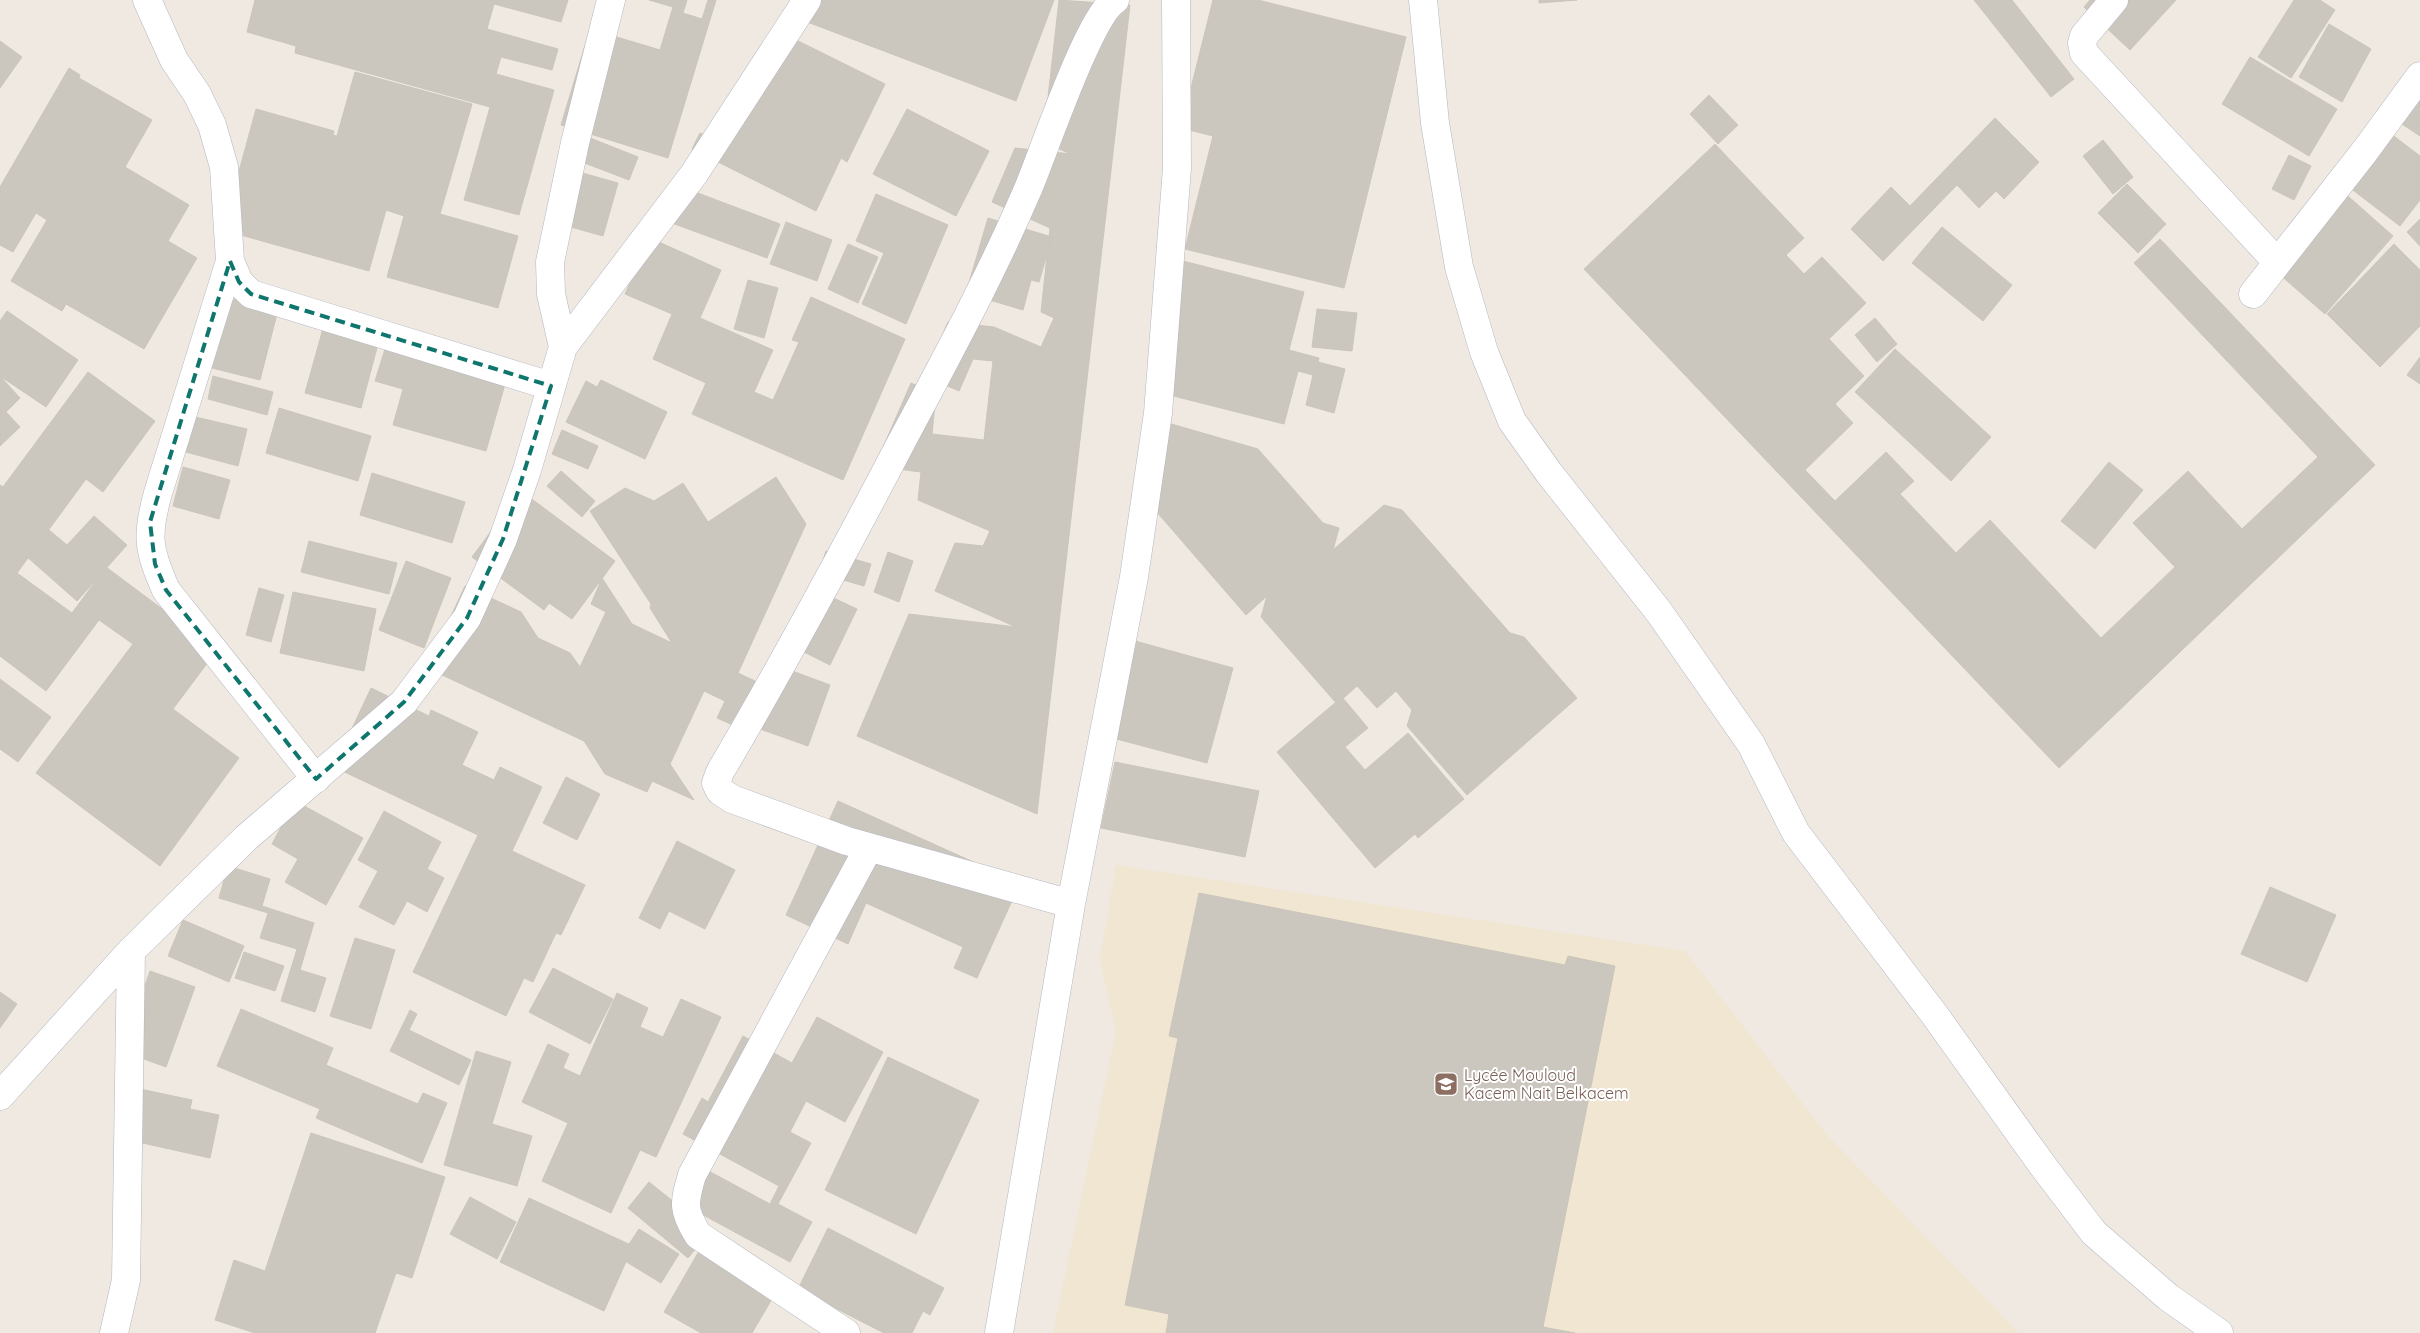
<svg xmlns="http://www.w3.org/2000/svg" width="2420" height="1333" font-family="Quicksand,sans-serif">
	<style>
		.education { fill: #f0e6d1 }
		.building { fill: #cbc7bf; stroke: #cbc5ba }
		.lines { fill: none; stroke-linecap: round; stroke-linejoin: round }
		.minor-casing { stroke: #b4b7c1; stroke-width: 29 }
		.minor { stroke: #fff; stroke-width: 28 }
		.marked { fill: none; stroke: #0f766e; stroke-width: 4; stroke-dasharray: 10 6; stroke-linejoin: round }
		.labels { text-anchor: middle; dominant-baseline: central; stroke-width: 4; stroke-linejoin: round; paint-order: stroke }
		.education-label { font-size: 16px; fill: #785e54; stroke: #fff; text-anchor: start }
	</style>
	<rect width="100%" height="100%" fill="#efe9e1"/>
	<!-- education -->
	<path class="education" d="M1116,865L1685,951L1827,1135L2019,1333H1053L1116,1032L1100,960Z"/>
	<!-- building -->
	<path class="building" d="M255,0H568L561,22L494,4L487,29L558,49L552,70L501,57L496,74L554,90L519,215L464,200L490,107L295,53L296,46L247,32Z
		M649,0H687L683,13L702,19L708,0H716L668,158L561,125L590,29L660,50L673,7Z
		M809,0H1054L1016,101L802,20Z
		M1059,0L1130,5L1037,814L857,736L909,614L1016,627L935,591L955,543L983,546L990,531L918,500L921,472L875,466L911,383L936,394L932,434L984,440L993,361L973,359L959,391L925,376L948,322L994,327L1041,347L1054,318L1041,312L1050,228L992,202L1015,148L1071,154L1043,142Z
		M1213,0H1258L1406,37L1344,288L1185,249L1213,136L1181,128Z
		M1539,0H1577L1539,3Z
		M1974,0H2012L2074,79L2051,97Z
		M2090,0H2176L2130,50L2084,7Z
		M2294,0H2320L2335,10L2291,78L2258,57Z
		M2329,24L2371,49L2342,102L2299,77Z
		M784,34L885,84L847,162L841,158L816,211L692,149L700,133L728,146Z
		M0,41L22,57L0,88Z
		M2250,57L2337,109L2309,156L2222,104Z
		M69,68L80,75L79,78L152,120L125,167L189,205L168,241L197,258L144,349L66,304L62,311L11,281L47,220L36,213L13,252L0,245V187Z
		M355,72L472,104L440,214L518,236L498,308L387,277L404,216L386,210L369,271L223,230L256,109L334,131L333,135L337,136Z
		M2420,72V136L2390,116Z
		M1709,95L1738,125L1718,144L1690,114Z
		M907,109L989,151L956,216L873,174Z
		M1995,118L2039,162L2004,199L1996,191L1979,208L1957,185L1883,261L1851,229L1891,187L1910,206Z
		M2382,127L2420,156V200L2400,226L2341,181Z
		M570,130L638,157L629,180L561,154Z
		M2103,140L2133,177L2113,194L2083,156Z
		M1715,144L1804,238L1786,255L1804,274L1822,257L1866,303L1829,339L1864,376L1835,404L1853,423L1805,470L1835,501L1886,452L1914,481L1900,494L1956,553L1990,520L2101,638L2175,567L2133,523L2188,471L2242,529L2318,457L2134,263L2160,239L2375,465L2059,768L1584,269Z
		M2289,155L2311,166L2294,200L2272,189Z
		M568,169L618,183L603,236L553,222Z
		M2332,182L2393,236L2325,314L2264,261Z
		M674,184L780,224L767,258L661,219Z
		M2127,184L2166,224L2138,253L2098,213Z
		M876,194L948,225L906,324L862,304L884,253L856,241Z
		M988,218L1052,237L1039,282L1031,280L1023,310L966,293Z
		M2420,219V246L2407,232Z
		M786,222L832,240L817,281L770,264Z
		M1942,227L2012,285L1983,321L1912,263Z
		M650,238L721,270L700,318L773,350L754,392L773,400L799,342L792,340L811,297L905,339L843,480L692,414L706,383L653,359L672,314L625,294Z
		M848,244L878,257L858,303L828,289Z
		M2394,244L2420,270V326L2380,367L2327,314Z
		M1183,261L1304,292L1289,350L1319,358L1318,362L1345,369L1334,413L1306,405L1313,375L1298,371L1284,424L1150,390Z
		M748,280L778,288L764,338L734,329Z
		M229,298L278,310L260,380L212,368Z
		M1317,309L1357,313L1352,351L1312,347Z
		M7,311L78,360L46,407L0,376V321Z
		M1875,318L1897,344L1877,362L1855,335Z
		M324,325L379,340L361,408L305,393Z
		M391,330L511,363L486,451L393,425L403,389L375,381Z
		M1895,349L1991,437L1951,481L1855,392Z
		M2420,357V384L2407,375Z
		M88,372L155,421L103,492L86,479L17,573L72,613L106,567L217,650L173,709L239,758L160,866L36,773L133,644L99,620L46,691L0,656V485L3,487Z
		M0,376L20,398L6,412L20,427L0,446Z
		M213,376L273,392L267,415L208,399Z
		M601,380L667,412L645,459L566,422L586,381L597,387Z
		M279,408L371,436L358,481L266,453Z
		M191,416L247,429L238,466L182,451Z
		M1154,419L1258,449L1323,523L1339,528L1333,550L1384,505L1402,510L1510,633L1524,637L1577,698L1467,795L1407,726L1412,710L1396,691L1377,708L1357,686L1337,704L1261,617L1267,596L1246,615L1149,503L1131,498Z
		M562,430L598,446L588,469L552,454Z
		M2109,462L2143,490L2095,549L2061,521Z
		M183,467L230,480L219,519L173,506Z
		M561,471L595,501L582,517L547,486Z
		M372,473L465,502L452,543L360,515Z
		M776,477L806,524L738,673L755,681L735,726L717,718L725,701L704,691L670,764L694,800L652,781L647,792L605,774L584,741L427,668L465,586L521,612L538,638L570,653L580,667L606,612L591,604L602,578L632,624L672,643L650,608L651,604L590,511L625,488L654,501L683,483L708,522Z
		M521,491L615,561L572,619L549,603L544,610L472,557Z
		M94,516L127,545L77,601L26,556L49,530L67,545Z
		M309,541L397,563L389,594L301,572Z
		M826,551L871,564L864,586L819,573Z
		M888,552L913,561L899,602L874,592Z
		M406,561L451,578L424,648L379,630Z
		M259,588L284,595L271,642L246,635Z
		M812,588L857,609L830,665L786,643Z
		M293,592L376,609L364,671L280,653Z
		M1135,641L1233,668L1207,763L1109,737Z
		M768,662L830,685L808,746L746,724Z
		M0,679L51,717L18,762L0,749Z
		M371,688L429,716L431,710L478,732L462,765L494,780L500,767L542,787L512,851L585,885L561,935L556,933L533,982L524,978L506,1016L413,972L478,835L334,767Z
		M1342,697L1368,728L1345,747L1365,770L1408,733L1464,799L1418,838L1415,834L1375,868L1277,752Z
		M1115,762L1259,791L1245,857L1101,828Z
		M566,777L600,794L577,840L543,823Z
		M295,801L363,838L326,905L285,882L298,859L272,844Z
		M838,801L1020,883L977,978L954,968L963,947L866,903L848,944L786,915Z
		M384,811L441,842L427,869L444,878L427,912L407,901L394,925L359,907L378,871L358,860Z
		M677,841L735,870L705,929L669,911L660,929L639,918Z
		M228,866L270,879L262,906L314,923L300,970L326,978L315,1012L281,1001L297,949L260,938L268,913L219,898Z
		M2270,887L2336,915L2307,982L2241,954Z
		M1199,893L1565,965L1568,956L1615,966L1543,1327L1575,1333H1166L1169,1314L1125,1305L1178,1038L1169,1036Z
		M183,920L244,946L229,982L168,956Z
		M355,938L395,950L371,1029L330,1016Z
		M244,952L284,966L275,991L235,978Z
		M553,968L613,999L590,1044L529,1012Z
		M150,971L195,987L166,1067L122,1051Z
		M0,992L17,1004L0,1028Z
		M617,993L648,1008L640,1027L663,1037L681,999L721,1017L656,1157L640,1150L611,1213L542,1181L568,1123L522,1102L548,1044L569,1054L563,1068L580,1076Z
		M241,1009L333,1048L326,1065L418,1104L423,1093L447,1103L422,1163L316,1118L320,1109L217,1066Z
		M410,1010L417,1014L409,1030L471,1060L459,1085L390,1051Z
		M817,1017L883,1052L845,1122L806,1101L790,1132L811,1143L778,1204L812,1222L790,1262L683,1204L703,1168L770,1204L779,1186L683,1134L702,1098L708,1102L743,1036L792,1063Z
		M476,1051L511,1062L492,1124L532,1136L517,1186L444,1165Z
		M888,1057L979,1100L916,1234L825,1190Z
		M140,1089L192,1100L190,1109L219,1115L210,1158L129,1140Z
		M311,1133L445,1177L412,1278L396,1273L375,1333H255L215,1320L234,1260L265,1271Z
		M649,1182L710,1231L688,1258L628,1208Z
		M470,1197L516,1222L497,1259L450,1234Z
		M529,1198L633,1246L604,1311L500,1262Z
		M828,1228L944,1288L930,1315L923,1311L912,1333H884L798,1289Z
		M639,1229L679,1254L661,1283L620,1258Z
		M703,1244L779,1287L752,1333H701L664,1312Z"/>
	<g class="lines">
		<!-- minor casing -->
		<g class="minor-casing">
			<path id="minor" d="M147,0L174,60L197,94L212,125L224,167L230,261L239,282L251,294L551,386
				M1423,0L1435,123L1459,267L1484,352L1512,421L1549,473L1659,612L1751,744L1796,833L1934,1014L2043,1166L2094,1233L2168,1297L2219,1333
				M2114,0L2084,36L2082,43L2084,53L2277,262
				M230,261L158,493C146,536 148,549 166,590L316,779
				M2253,294L2365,151L2420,76
				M563,347L551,294L550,262L575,143L611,0
				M1071,904L847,841L732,799L720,791L716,783L720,772C784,663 844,552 903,439C947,357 991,275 1028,189C1043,154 1089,16 1115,0
				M0,1096L131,951L246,838L404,702L467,618L503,539L527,470L563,347L694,174L807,0
				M114,1333L126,1280L131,951
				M846,1333L698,1235C682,1209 684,1203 692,1175L869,847
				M999,1333L1071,904L1134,577L1158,413L1177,168L1176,0"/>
		</g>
		<!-- minor -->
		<use href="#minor" class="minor"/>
	</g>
	<!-- marked area -->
	<path class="marked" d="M230,261L239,282L251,294L551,386L503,539L467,618L404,702L316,779L166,590L155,564L150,522Z"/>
	<!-- icons -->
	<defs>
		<g id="school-square" transform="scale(1.25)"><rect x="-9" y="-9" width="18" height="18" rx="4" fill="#8d6e63" stroke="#fff"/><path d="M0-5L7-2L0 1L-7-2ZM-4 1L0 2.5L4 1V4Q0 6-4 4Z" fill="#fff"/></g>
	</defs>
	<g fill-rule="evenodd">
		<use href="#school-square" x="1446" y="1084"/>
	</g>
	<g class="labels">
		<!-- education labels -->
		<g class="education-label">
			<text x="1464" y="1075">Lycée Mouloud<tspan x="1464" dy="18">Kacem Nait Belkacem</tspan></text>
		</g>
	</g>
</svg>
